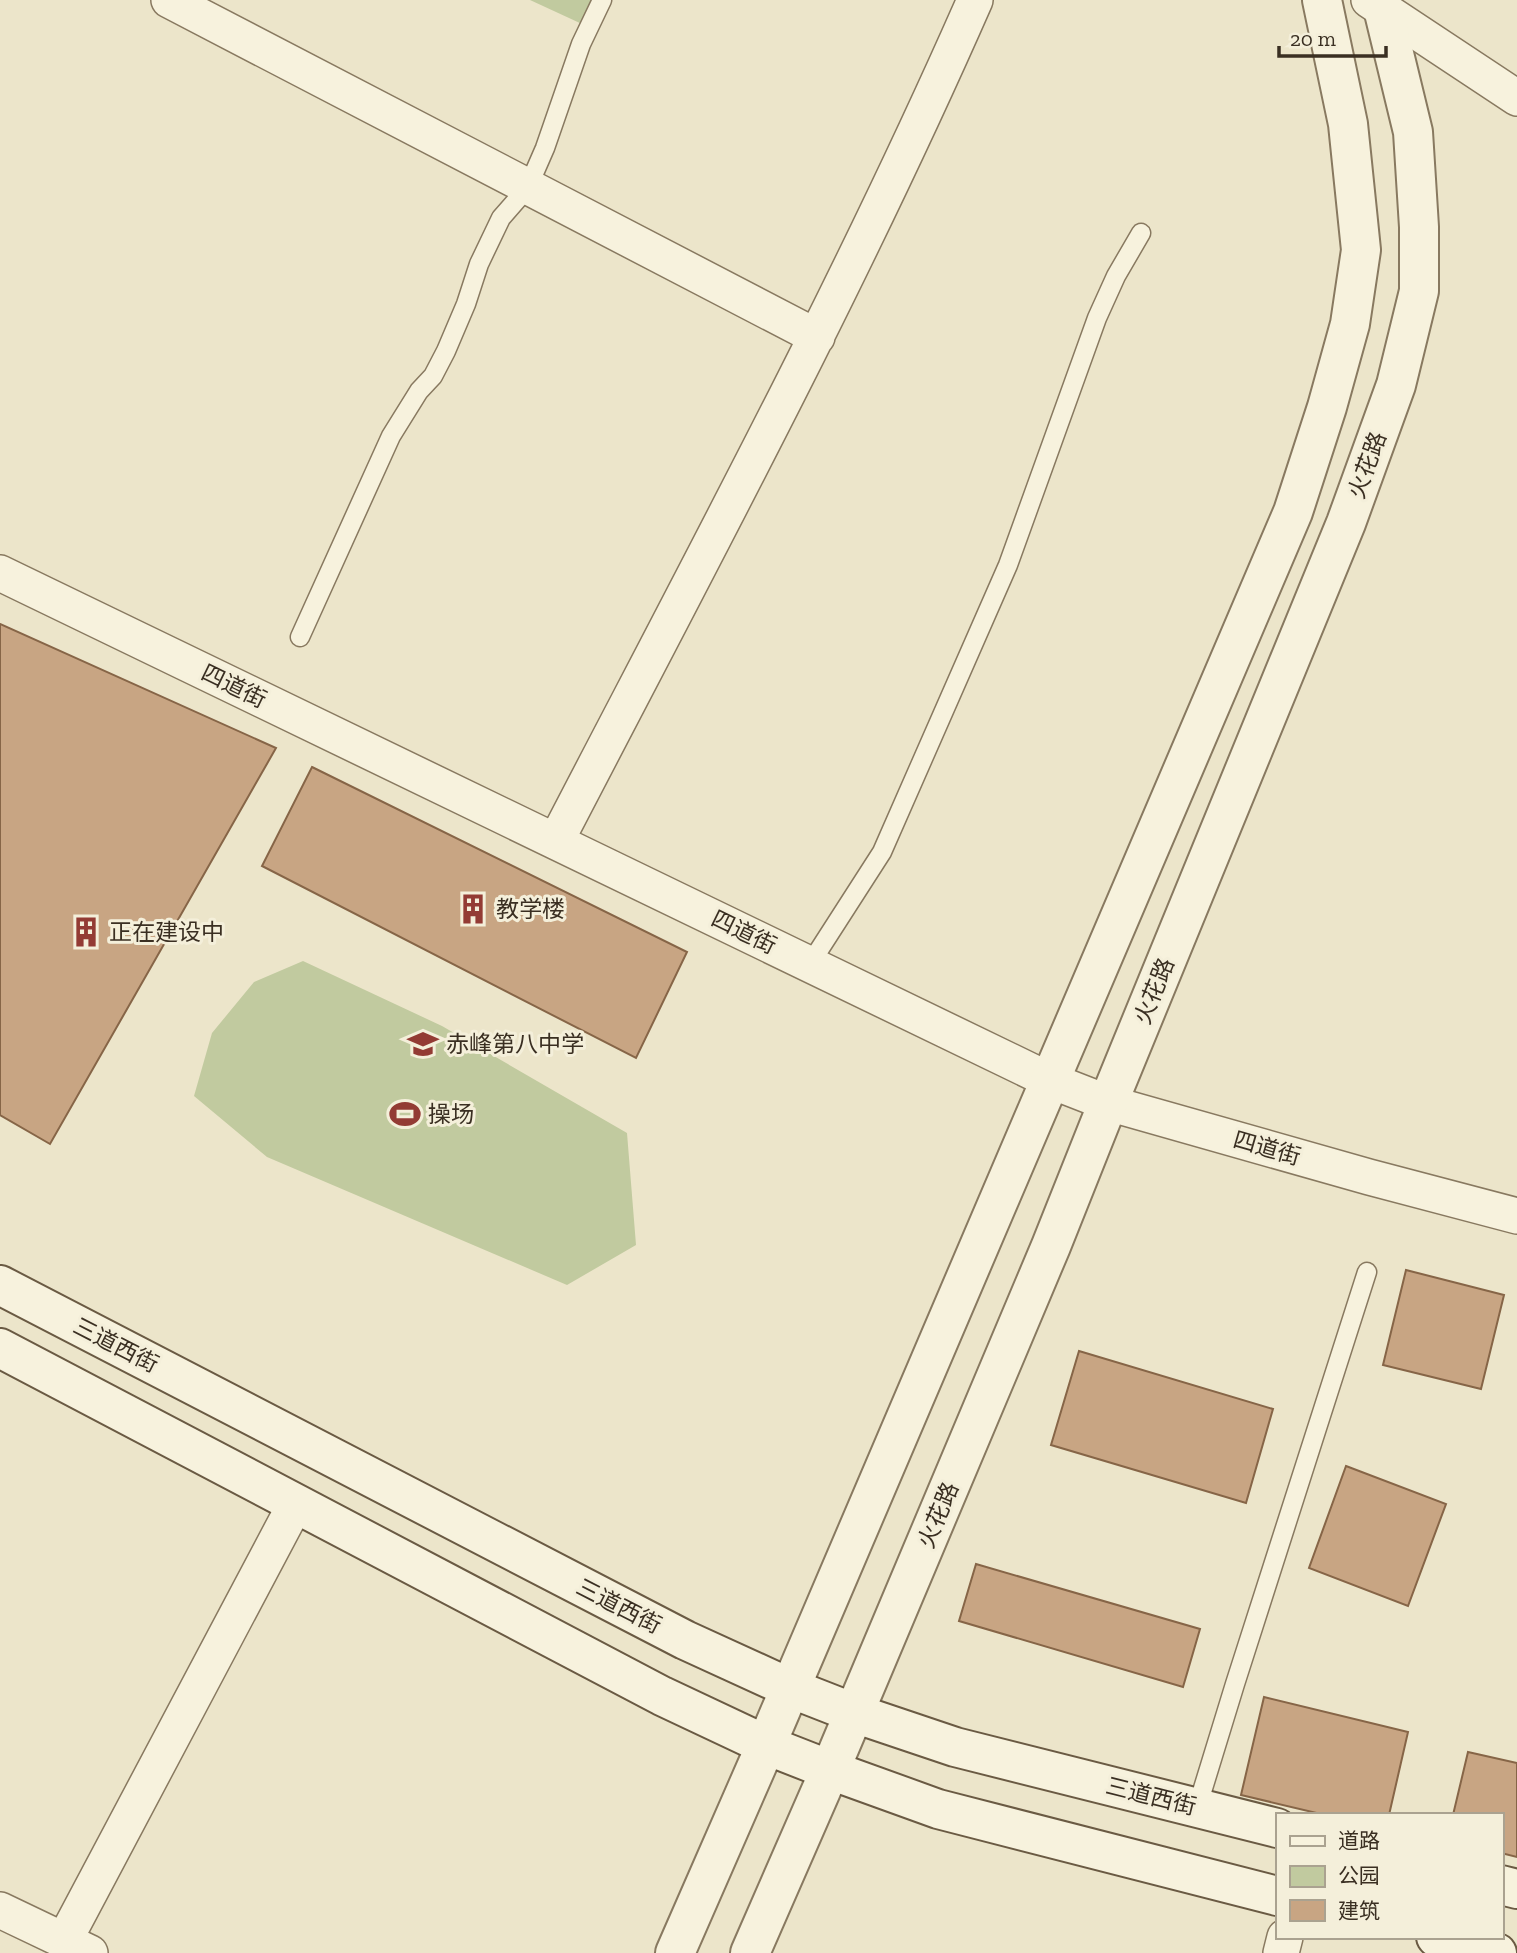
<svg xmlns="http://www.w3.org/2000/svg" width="1517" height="1953" font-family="'Zilla Slab','Noto Sans SC',serif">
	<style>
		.green { fill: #c1ca9f }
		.building { fill: #c8a583; stroke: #866547; stroke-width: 2 }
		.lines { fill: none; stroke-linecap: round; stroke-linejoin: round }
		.service-casing { stroke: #887960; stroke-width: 21 }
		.minor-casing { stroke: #887960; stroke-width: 38 }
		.tertiary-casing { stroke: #887960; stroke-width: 42 }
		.secondary-casing { stroke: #6a5a43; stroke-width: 42 }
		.service { stroke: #f7f2dd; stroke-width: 18 }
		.minor { stroke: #f7f2dd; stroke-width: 35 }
		.tertiary { stroke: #f7f2dd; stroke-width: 38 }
		.secondary { stroke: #f7f2dd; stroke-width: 38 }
		.labels { text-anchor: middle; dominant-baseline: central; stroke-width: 6; stroke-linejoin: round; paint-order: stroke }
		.street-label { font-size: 23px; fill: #3a2f22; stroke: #f4efda }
		.poi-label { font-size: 23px; fill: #3a2f22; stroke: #f4efda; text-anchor: start }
	</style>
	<rect width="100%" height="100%" fill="#ece5ca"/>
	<!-- green -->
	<path class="green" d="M530,0H593L582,24Z
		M303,961L442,1026L627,1133L636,1245L567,1285L267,1157L194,1096L212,1033L254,982Z"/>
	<!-- building -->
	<path class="building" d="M0,624L276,748L50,1144L0,1115Z
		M312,767L687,952L636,1058L262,866Z
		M1406,1270L1504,1295L1481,1389L1383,1365Z
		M1079,1351L1273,1409L1246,1503L1051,1445Z
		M1346,1466L1446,1504L1408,1606L1309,1568Z
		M976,1564L1200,1629L1183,1687L959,1621Z
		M1264,1697L1408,1732L1389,1815H1325L1241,1795Z
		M1468,1752L1517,1763V1857L1501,1853V1815H1453Z"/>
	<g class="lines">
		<!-- service casing -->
		<g class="service-casing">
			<path id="service" d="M300,637L391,436L419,391L433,376L446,351L466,304L479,264L501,218L528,187L545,148L581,44L602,0
				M810,964L882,852L1008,565L1097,318L1116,276L1141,233
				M1197,1808L1235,1684L1367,1272"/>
		</g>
		<!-- minor casing -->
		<g class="minor-casing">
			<path id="minor" d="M169,0L817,337
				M1369,0L1517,98
				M0,573L1049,1080L1108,1103L1369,1177L1517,1216
				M556,841C700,563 849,287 975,0
				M0,1910L90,1953
				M64,1941L296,1503
				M1281,1953L1285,1937"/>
		</g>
		<!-- tertiary casing -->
		<g class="tertiary-casing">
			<path id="tertiary" d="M675,1953L766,1745L1293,512L1327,407L1350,324L1361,250L1348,124L1322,0
				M750,1953L830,1770L1051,1246L1108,1103L1346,523L1396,385L1419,291V227L1413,132L1381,0"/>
		</g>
		<!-- secondary casing -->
		<g class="secondary-casing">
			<path id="secondary" d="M0,1285L685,1640L790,1688L854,1713L955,1747L1277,1828
				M0,1348L662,1696L766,1745L830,1770L938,1809L1277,1896
				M1501,1885L1517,1889
				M1436,1937L1497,1953"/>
		</g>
		<!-- service -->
		<use href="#service" class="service"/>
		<!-- minor -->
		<use href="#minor" class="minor"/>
		<!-- tertiary -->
		<use href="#tertiary" class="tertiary"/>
		<!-- secondary -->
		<use href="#secondary" class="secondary"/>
	</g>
	<!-- icons -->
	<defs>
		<g id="building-bare" transform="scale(2.415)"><path d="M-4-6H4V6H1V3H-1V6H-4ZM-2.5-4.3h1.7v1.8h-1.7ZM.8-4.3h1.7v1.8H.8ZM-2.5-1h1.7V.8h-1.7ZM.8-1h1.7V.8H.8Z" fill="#933b34" stroke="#f4efda" stroke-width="2.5" paint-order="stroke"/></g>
		<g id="school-bare" transform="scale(2.415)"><path d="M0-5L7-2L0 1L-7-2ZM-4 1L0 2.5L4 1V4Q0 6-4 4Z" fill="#933b34" stroke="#f4efda" stroke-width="2.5" paint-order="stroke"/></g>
		<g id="stadium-bare" transform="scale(2.415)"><path d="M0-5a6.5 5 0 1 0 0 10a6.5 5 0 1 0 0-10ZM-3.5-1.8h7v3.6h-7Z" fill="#933b34" stroke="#f4efda" stroke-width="2.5" paint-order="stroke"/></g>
	</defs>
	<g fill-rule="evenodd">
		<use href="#building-bare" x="473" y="909"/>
		<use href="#building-bare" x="86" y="932"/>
		<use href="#school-bare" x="423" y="1044"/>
		<use href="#stadium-bare" x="405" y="1114"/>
	</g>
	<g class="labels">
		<!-- street labels -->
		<g class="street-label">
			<text transform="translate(1367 465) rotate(-70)">火花路</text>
			<text transform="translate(234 686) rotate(26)">四道街</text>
			<text transform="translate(744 932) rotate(26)">四道街</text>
			<text transform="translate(1154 991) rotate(-68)">火花路</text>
			<text transform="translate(1267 1148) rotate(16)">四道街</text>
			<text transform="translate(116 1345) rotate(27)">三道西街</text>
			<text transform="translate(938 1515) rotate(-67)">火花路</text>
			<text transform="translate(619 1606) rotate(27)">三道西街</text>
			<text transform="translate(1151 1796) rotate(14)">三道西街</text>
		</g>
		<!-- poi labels -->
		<g class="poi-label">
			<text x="496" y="909">教学楼</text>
			<text x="109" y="932">正在建设中</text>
			<text x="446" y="1044">赤峰第八中学</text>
			<text x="428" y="1114">操场</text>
		</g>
	</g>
	<!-- legend -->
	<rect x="1276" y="1813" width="228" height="126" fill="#f4efda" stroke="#aaa290" stroke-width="2"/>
	<rect x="1290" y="1836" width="35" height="10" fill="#f7f2dd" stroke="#aaa290" stroke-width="2"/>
	<text x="1338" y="1848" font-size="21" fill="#3a2f22">道路</text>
	<rect x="1290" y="1866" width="35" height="21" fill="#c1ca9f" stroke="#aaa290" stroke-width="2"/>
	<text x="1338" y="1883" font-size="21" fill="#3a2f22">公园</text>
	<rect x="1290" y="1900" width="35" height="21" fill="#c8a583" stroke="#aaa290" stroke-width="2"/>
	<text x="1338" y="1918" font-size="21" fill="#3a2f22">建筑</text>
	<!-- scale -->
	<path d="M1279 46v10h107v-10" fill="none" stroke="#3a2f22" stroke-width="3.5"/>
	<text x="1290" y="46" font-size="21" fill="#3a2f22" stroke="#f4efda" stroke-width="5" paint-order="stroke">20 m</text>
</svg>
